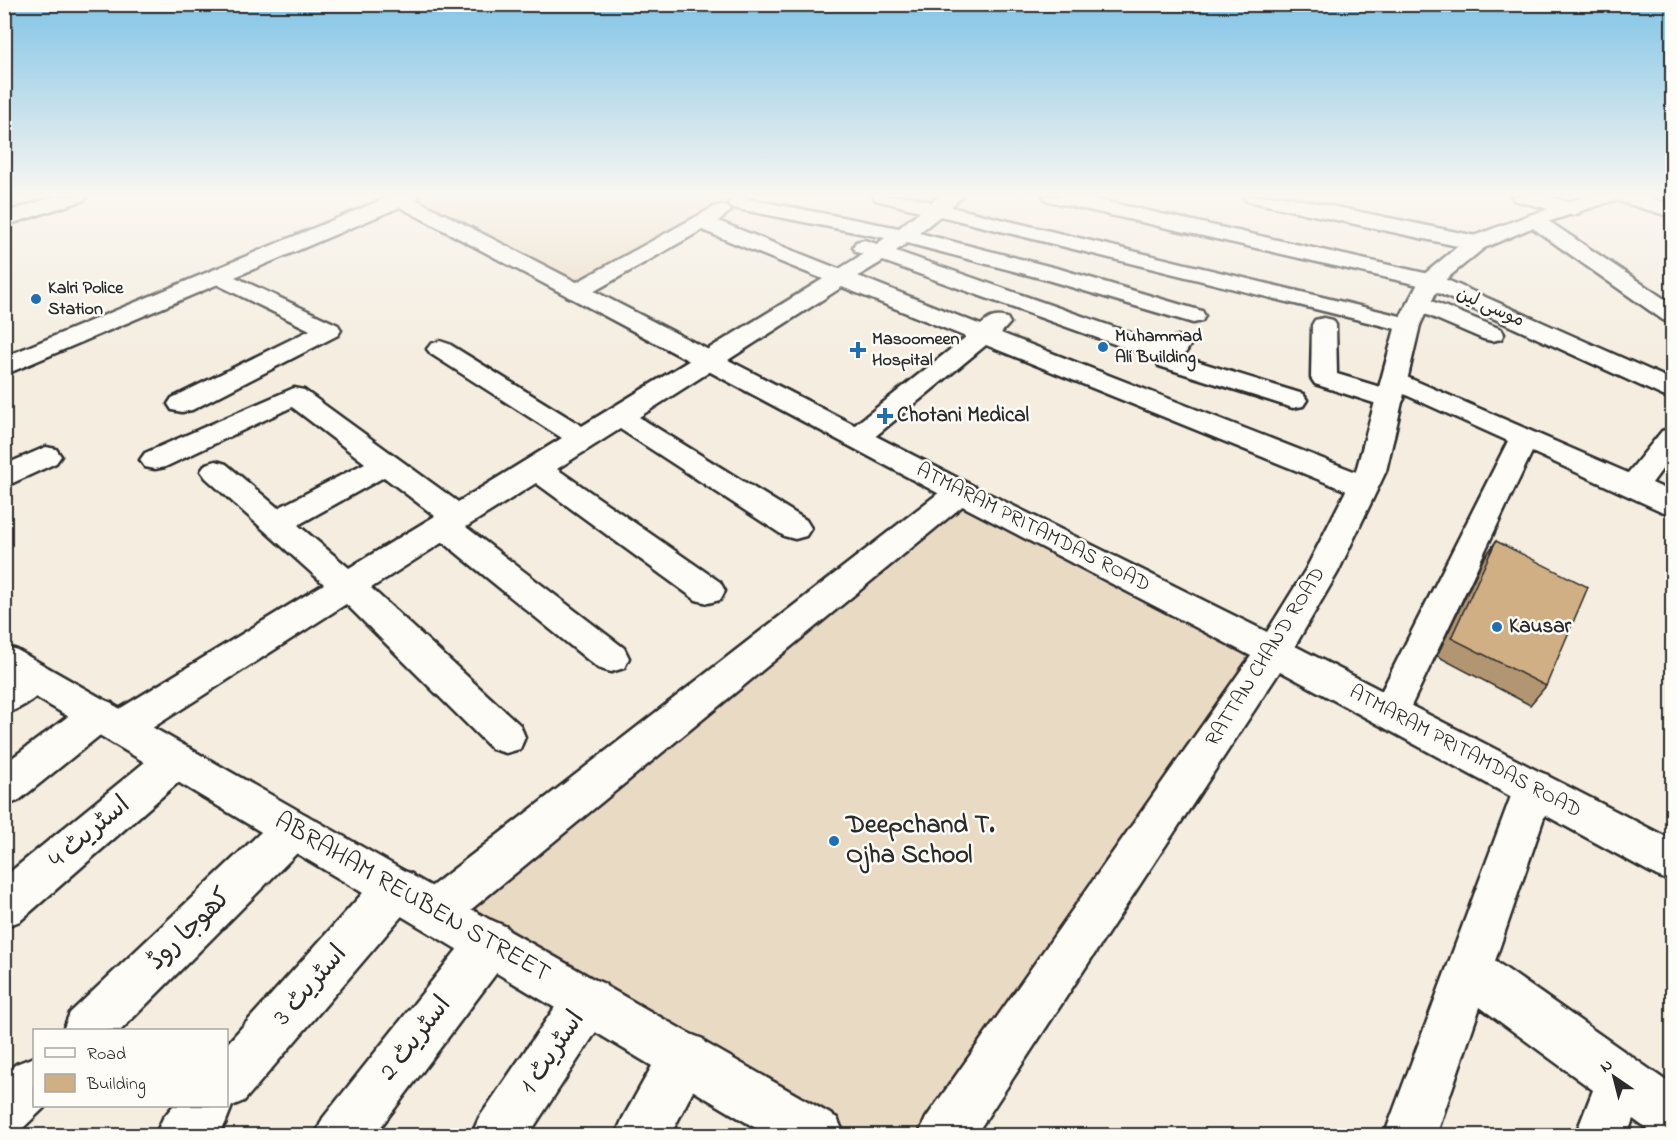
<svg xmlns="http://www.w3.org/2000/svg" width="1677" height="1140" font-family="'Indie Flower','Playpen Sans Arabic',sans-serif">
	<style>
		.built { fill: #e9dac4 }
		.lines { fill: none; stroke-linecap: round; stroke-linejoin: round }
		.street-casing { stroke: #2b2b2b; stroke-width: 5 }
		.secondary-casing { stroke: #2b2b2b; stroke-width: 5 }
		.street { fill: #fdfcf7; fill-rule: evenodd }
		.secondary { fill: #fdfcf7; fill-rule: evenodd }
		.wall { fill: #b29671; stroke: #2b2b2b; stroke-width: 1.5 }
		.building { fill: #cfaf83; stroke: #2b2b2b; stroke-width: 1.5 }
		.poi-dot { fill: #1f6fb2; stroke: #fdfcf7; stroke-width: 2 }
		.labels { text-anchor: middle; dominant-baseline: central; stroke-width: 5; stroke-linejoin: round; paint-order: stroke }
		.far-poi-label { font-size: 18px; font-weight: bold; fill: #2b2b2b; stroke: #fdfcf7; text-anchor: start }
		.far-street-label { font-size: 18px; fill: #2b2b2b; stroke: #fdfcf7 }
		.poi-label { font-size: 21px; font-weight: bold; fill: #2b2b2b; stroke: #fdfcf7; text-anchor: start }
		.street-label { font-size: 21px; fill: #2b2b2b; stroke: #fdfcf7 }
		.near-poi-label { font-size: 26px; font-weight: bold; fill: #2b2b2b; stroke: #fdfcf7; text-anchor: start }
		.near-street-label { font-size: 26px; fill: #2b2b2b; stroke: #fdfcf7 }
	</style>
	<rect width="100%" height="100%" fill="#f4ede0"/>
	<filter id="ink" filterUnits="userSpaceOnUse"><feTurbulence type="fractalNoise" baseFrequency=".0167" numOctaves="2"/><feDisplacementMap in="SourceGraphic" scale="12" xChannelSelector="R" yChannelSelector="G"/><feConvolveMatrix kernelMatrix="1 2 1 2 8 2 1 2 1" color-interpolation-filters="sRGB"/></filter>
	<g filter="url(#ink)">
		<!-- built -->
		<path class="built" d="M409,196H749L576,292Z
			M960,492L1274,651L944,1135H819L435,911Z"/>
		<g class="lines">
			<!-- street casing -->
			<g class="street-casing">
				<path id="street" d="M56,196H87L84,200L4,226V213Z
					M873,196H908L932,202L939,196H962L951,207L1417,320L1420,325L1417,330L1408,332L940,216L919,233L1060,269L1202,311L1205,316L1202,321L1193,323L1044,279L907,243L896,251L1165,345L1169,339L1178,336L1187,339L1191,344L1183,357L1303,394L1307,400L1303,406L1293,408L1159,366L1156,359L883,261L858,276L981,325C990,317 995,315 1007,318L1010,323L1001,333L1374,479L1378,486L1374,493L1363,496L1352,493L986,345L866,444L856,447L846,444L842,438L846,432L966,337L842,287L639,417L806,520L811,528L806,536L795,539L784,536L620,429L557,469L720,582L725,591L720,600L708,603L696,600L536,483L466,527L624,648L629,658L624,668L611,672L598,668L443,542L371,588L520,725L525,737L520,749L506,753L492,749L346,604L135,739L121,744L107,739L104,732L18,801L4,806V764L86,703L99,698L112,703L116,711L324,584L206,478L201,471L206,464L216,461L226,464L278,508L365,463L292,407L165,467L155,469L145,467L140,460L145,453L294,388L304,390L458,502L562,438L431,354L427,349L431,344L440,341L449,344L582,426L823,279L702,230L584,297L576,299L568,297L564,292L568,287L714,207L721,205L728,207L731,211L718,221L839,269L863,254L856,252L853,247L856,242L864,240L877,244L885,238L738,209L731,207L728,203L731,199L738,197L899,228L920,211L876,200ZM384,477L435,516L349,568L298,525Z
					M1043,196H1081L1438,276L1672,380V398L1663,396L1423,286L1053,202L1046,200Z
					M1243,196H1283L1476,236L1484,238L1487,243L1484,248L1476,250L1253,202L1246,200Z
					M1511,196H1546L1579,205L1582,209L1579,213L1572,215L1514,200Z
					M1612,196H1644L1672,205V217L1615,200Z
					M1534,214L1541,216L1672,304V322L1663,320L1527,224L1523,220L1527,216Z
					M218,269L338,325L341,330L338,335L192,410L182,412L172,410L168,404L172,398L310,330L210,281L207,276L210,271Z
					M1419,296L1501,329L1504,334L1501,339L1492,341L1483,339L1411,308L1407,303L1411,298Z
					M1324,318L1333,320L1336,325L1337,374L1400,393L1404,399L1400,405L1390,407L1380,405L1315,384L1311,378L1312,325L1315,320Z
					M1395,372L1628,473L1662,431L1672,428V456L1652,483L1672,492V514L1661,511L1532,452L1403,723L1390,728L1377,723L1371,712L1508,441L1386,386L1382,380L1386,374Z
					M46,447L56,449L61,456L56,463L4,487V465Z
					M960,482L971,485L975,492L971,499L451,926L435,933L419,926L413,911L419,896L949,485Z
					M34,663L47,668L52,678C43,695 23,708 4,714V679L21,668Z
					M176,743L190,748L196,760L190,772L20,921L4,927V877L162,748Z
					M1534,770L1548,775L1554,788L1495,961L1672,1085V1136L1654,1134L1633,1119L1627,1136H1575L1593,1090L1480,1007L1436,1136H1384L1514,788L1520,775Z
					M293,810L308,816L314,829L308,842L121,1030H63L70,1013L278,816Z
					M396,868L412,874L418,889L412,904L244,1101L232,1106L225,1124L216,1136H155L163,1118L173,1106H226V1045L380,874Z
					M491,920L507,927L514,943L507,959L374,1136H315L323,1118L475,927Z
					M588,977L605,984L612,1001L605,1018L528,1136H471L479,1118L571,984Z
					M685,1032L703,1039L710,1057L670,1136H615L623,1118L667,1039Z
					M34,1057V1106H46L22,1129L4,1136V1075L16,1064Z"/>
			</g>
			<!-- secondary casing -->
			<g class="secondary-casing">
				<path id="secondary" d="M384,196H419L417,200L971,485L1267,632L1306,569L1356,471L1396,325L1422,276L1468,238L1527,216L1587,196H1618L1615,200L1541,224L1484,248L1440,284L1420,325L1386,471L1338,572L1295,646L1672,840V882L1657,876L1280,671L975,1136H918L926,1118L1251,656L949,499L400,207L4,375V357L386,198Z
					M4,646L17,650L837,1118L845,1136H769L4,678Z"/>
			</g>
			<!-- street -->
			<use href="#street" class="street"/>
			<!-- secondary -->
			<use href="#secondary" class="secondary"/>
		</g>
		<!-- wall -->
		<path class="wall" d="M1496,541L1546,686L1530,705L1437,656L1483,560Z"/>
		<!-- building -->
		<path class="building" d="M1496,541L1588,587L1546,686L1451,638Z"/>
	</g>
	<!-- sky -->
	<linearGradient id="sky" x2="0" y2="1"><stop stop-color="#83c5e7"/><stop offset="0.55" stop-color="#faf7f1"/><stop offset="1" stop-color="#faf7f1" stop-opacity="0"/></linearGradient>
	<rect width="1677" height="356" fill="url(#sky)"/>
	<!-- markers -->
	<g class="poi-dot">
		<circle cx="36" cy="299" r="6"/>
		<circle cx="1103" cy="347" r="6"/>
		<path d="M855 341h6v6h6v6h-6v6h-6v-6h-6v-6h6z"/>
		<path d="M882 407h6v6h6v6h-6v6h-6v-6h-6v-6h6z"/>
		<circle cx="1497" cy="627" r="6"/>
		<circle cx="834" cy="841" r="6"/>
	</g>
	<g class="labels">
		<!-- far-poi labels -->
		<g class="far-poi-label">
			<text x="48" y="289">Kalri Police<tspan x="48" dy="21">Station</tspan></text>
			<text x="1115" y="337">Muhammad<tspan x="1115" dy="21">Ali Building</tspan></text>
			<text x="872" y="340">Masoomeen<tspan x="872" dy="21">Hospital</tspan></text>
		</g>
		<!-- far-street labels -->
		<g class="far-street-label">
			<text transform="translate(1490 308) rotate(24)">موسی لین</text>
		</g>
		<!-- poi labels -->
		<g class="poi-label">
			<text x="897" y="416">Chotani Medical</text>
			<text x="1509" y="627">Kausar</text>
		</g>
		<!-- street labels -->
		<g class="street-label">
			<text transform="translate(1033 528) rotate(27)">ATMARAM PRITAMDAS ROAD</text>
			<text transform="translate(1266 657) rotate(-58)">RATTAN CHAND ROAD</text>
			<text transform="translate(1465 752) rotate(28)">ATMARAM PRITAMDAS ROAD</text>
		</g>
		<!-- near-poi labels -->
		<g class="near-poi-label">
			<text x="846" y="826">Deepchand T.<tspan x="846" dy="30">Ojha School</tspan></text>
		</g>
		<!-- near-street labels -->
		<g class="near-street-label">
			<text transform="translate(90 833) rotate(-40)">اسٹریٹ 4</text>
			<text transform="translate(412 898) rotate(30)">ABRAHAM REUBEN STREET</text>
			<text transform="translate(190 930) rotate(-44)">کھوجا روڈ</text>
			<text transform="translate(311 986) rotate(-49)">اسٹریٹ 3</text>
			<text transform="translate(416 1039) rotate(-52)">اسٹریٹ 2</text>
			<text transform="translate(553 1053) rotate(-56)">اسٹریٹ 1</text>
		</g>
	</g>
	<!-- margin -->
	<rect width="1677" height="1140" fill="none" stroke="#fdfcf7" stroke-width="24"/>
	<rect x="12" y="12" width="1653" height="1116" fill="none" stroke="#2b2b2b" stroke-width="2" filter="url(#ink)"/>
	<!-- legend -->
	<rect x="33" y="1029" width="195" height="78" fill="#fdfcf7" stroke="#a9a8a5" stroke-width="1.5"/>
	<rect x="45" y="1048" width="30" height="9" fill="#fdfcf7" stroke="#a9a8a5" stroke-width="1.5"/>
	<text x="87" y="1059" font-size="18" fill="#2b2b2b">Road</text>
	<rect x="45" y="1074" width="30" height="18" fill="#cfaf83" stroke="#a9a8a5" stroke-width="1.5"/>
	<text x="87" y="1089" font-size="18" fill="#2b2b2b">Building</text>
	<!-- north arrow -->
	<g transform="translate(1614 1077) rotate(325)" stroke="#fdfcf7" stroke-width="4.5" paint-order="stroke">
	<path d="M0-4.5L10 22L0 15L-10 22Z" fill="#2b2b2b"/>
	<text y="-9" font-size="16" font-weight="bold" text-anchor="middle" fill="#2b2b2b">N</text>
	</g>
</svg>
